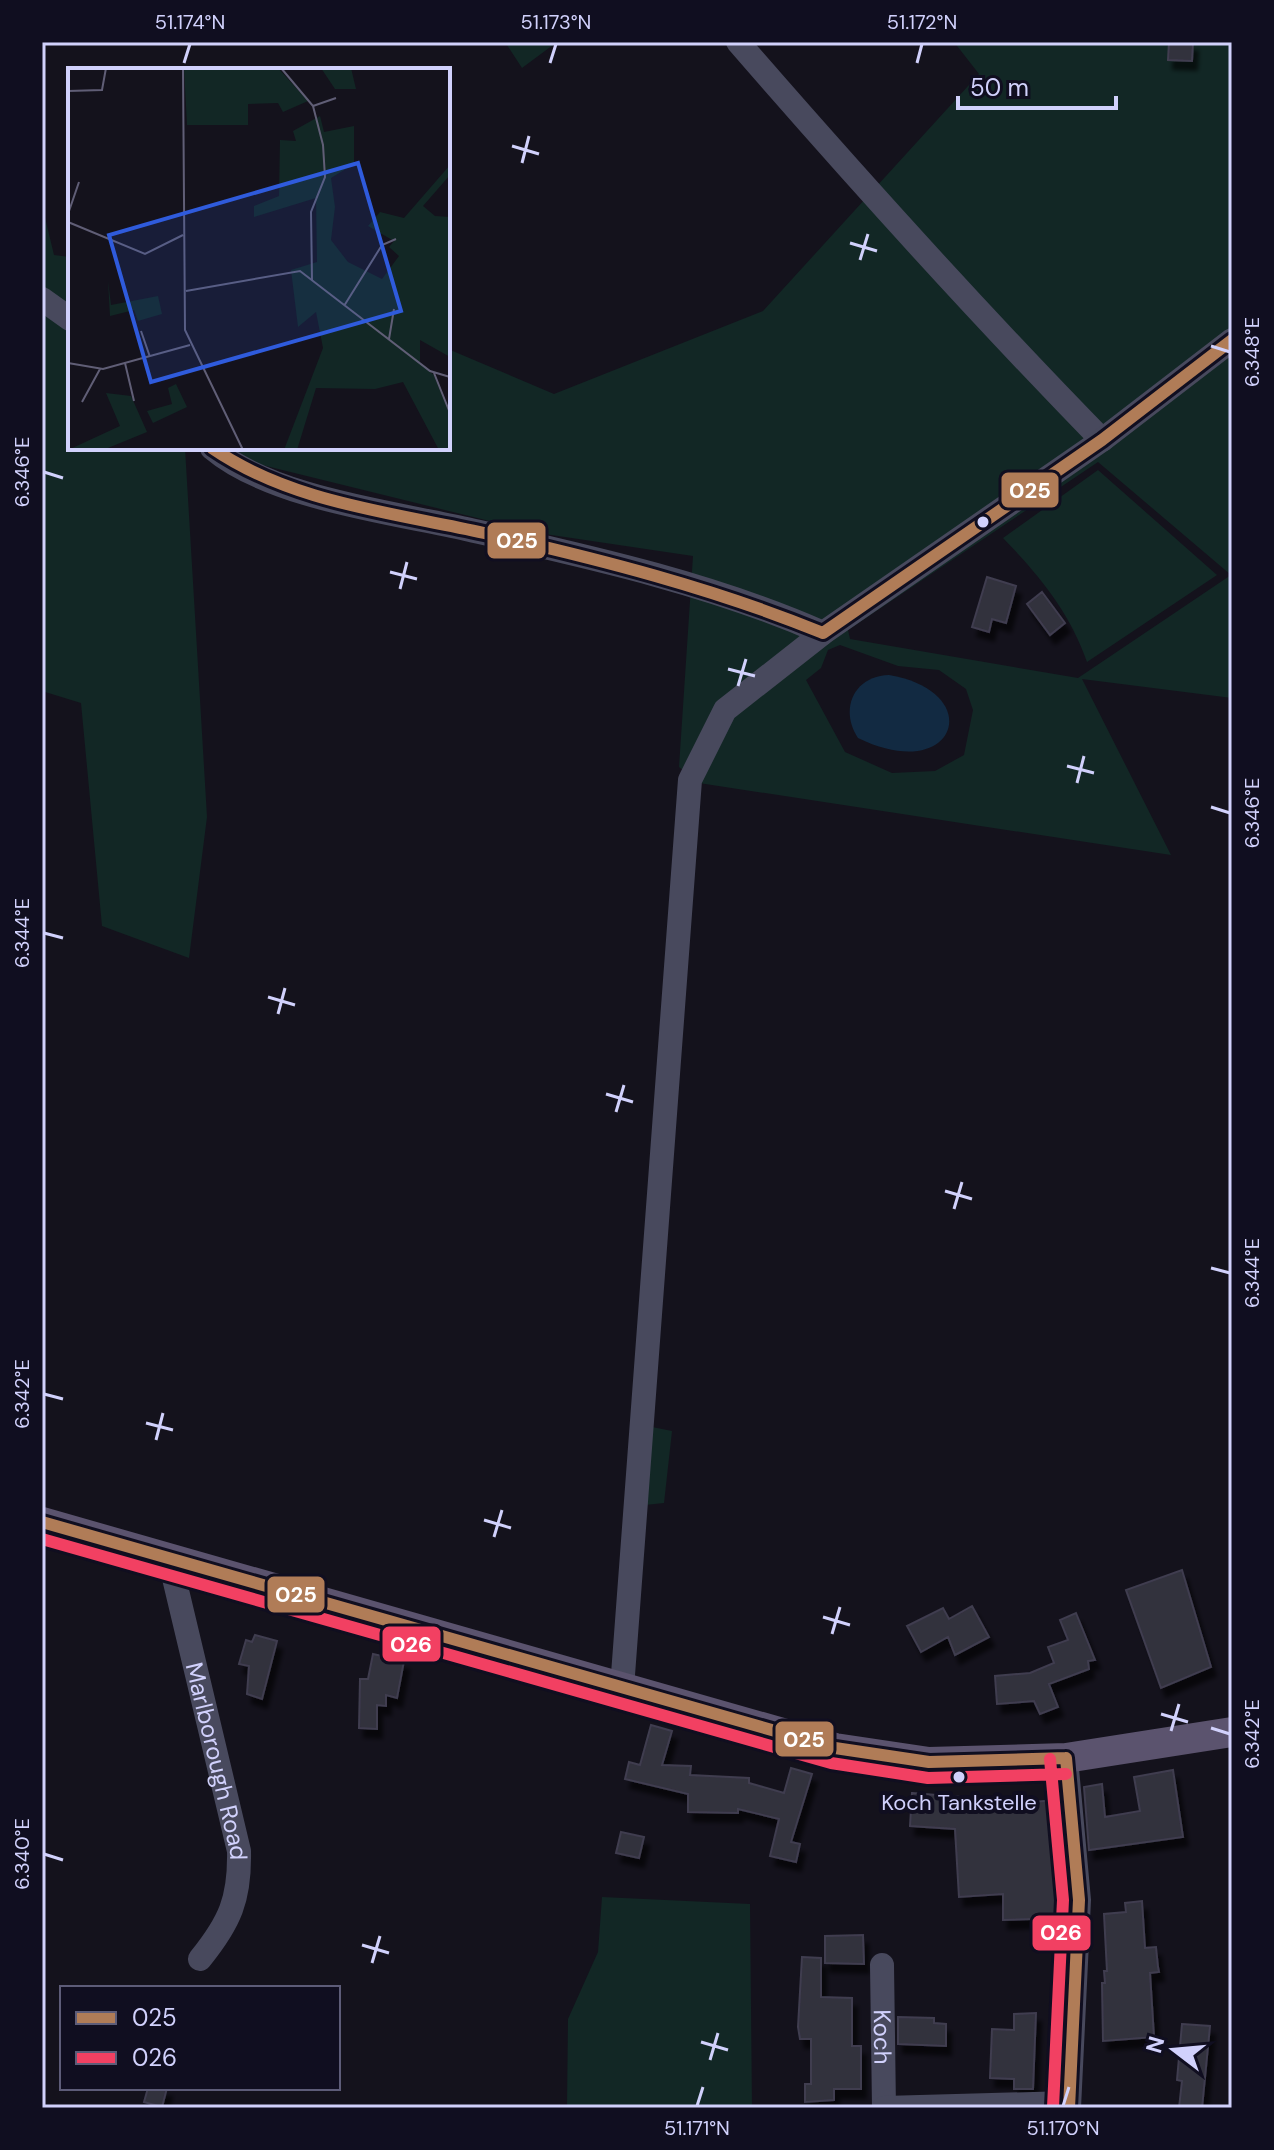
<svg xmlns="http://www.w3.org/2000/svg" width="1274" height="2150" font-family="'DM Sans',sans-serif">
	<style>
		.green { fill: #122725; fill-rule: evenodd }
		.water { fill: #122a42 }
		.building { fill: #32303e; stroke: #3f3d4f; stroke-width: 2; filter: url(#shadow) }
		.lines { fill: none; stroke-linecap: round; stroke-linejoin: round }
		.minor { stroke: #48495d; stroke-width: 24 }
		.major { stroke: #5b536e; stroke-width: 30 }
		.bus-1-casing { stroke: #100e20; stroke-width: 18 }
		.bus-2-casing { stroke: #100e20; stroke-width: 18 }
		.bus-1 { stroke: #b07c57; stroke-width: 12 }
		.bus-2 { stroke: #f24062; stroke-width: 12 }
		.ticks { fill: none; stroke: #d1d1fc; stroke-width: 3 }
		.bus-dot { fill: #d1d1fc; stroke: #100e20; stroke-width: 3 }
		.labels { text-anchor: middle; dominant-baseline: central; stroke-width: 8; stroke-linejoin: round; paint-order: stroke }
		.bus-label { font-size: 22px; fill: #d1d1fc; stroke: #100e20 }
		.street-label { font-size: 24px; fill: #d1d1fc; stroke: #100e20 }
		.inset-road { fill: none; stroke: #605e76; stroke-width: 2 }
		.view { fill: #2f5bdc; fill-opacity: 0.15; stroke: #2f5bdc; stroke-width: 4 }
		.inset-edge { fill: none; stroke: #d1d1fc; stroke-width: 4 }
		.line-badge { stroke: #100e20; stroke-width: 3 }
		.badge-label { font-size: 22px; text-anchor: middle; font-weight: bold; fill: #fff }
		.neatline { fill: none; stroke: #d1d1fc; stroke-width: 3 }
		.ticks-label { font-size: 20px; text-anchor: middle; fill: #d1d1fc }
	</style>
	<defs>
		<filter id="shadow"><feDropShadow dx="5" dy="9" stdDeviation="2" flood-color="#0009"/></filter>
	</defs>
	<rect width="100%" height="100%" fill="#14121c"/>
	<!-- green -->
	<path class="green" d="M505,42H557L522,68Z
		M954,42H1232V698L1082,679L1171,855L699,783L679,767L693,556L538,533L250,462L234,448H448V349L554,394L763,311L979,74ZM1098,462L1231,575L1078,678L850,639L848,630ZM840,645L898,666L939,670L966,689L973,710L964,755L935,771L892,773L845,752L806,680L821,668L828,650Z
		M42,205L54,255L70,257V448H185L207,817L189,958L102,926L81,703L42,691Z
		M1098,470L1217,575L1087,662C1070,613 1040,576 1003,538Z
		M652,1427L672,1431L664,1503L645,1505Z
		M602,1897L750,1904L752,2108H567L568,2019L598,1952Z"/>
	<!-- water -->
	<path class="water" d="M889,675C988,692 956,786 858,738C839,709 854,676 889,675Z"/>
	<!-- building -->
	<path class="building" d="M1169,42H1193L1192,61L1168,60Z
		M987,577L1016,586L1006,623L992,619L989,632L972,627Z
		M1042,592L1065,623L1050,635L1027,604Z
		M1182,1570L1211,1667L1161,1688L1126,1590Z
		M972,1606L989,1637L955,1655L948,1637L921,1652L907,1626L943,1608L949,1619Z
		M1076,1613L1095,1660L1088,1661L1089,1669L1049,1684L1058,1707L1040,1714L1034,1701L997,1704L995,1676L1030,1673L1054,1663L1048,1647L1068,1640L1060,1620Z
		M255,1635L277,1641L262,1699L247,1694L249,1666L239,1664L246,1640L252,1642Z
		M373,1654L404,1661L397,1698L386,1695V1706L377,1705V1729L359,1728L360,1679H368Z
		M651,1725L672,1731L662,1765L691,1766L690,1775L749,1778V1783L784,1793L791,1768L812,1774L791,1842L800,1844L796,1862L770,1856L779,1819L738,1809V1813L688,1812V1794L625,1779L629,1762L640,1765Z
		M1173,1770L1183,1837L1089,1850L1084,1787L1102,1784L1105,1817L1140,1811L1134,1777Z
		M912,1793L998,1800V1805L1055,1800L1063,1918L1003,1920V1894L959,1897L955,1829L910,1826Z
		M621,1832L644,1837L639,1858L616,1853Z
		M1142,1901L1145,1948L1156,1947L1158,1967L1159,1972L1150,1973L1154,2037L1103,2041L1102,1983H1105L1104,1971H1107L1104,1914L1126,1912L1125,1903Z
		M863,1935L864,1964L825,1963V1936Z
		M802,1957L821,1958V1997L852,1998V2046H861V2089H834V2100L805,2102V2084H811V2039H800L798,2027Z
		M1036,2013L1033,2089H1014V2079L990,2078L992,2029L1014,2030V2014Z
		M898,2017L934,2018V2023L946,2024V2046L898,2044Z
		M1182,2024L1210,2026L1202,2108H1179L1182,2081L1177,2080Z
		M148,2088H167L162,2107L144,2102Z"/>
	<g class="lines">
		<!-- minor -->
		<g class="minor">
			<path d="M738,42C856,178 976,311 1102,440"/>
			<path d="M42,299L70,319"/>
			<path d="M212,448C271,498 391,512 466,529C585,556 710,583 823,633"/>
			<path id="s1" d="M169,1557L239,1851C240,1899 230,1922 200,1959"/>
			<path d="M622,1688L690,780L725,710L823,633L1102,440L1232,340"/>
			<path d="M1066,1758L1079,1900L1069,2108"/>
			<path id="s2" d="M882,1965L884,2108"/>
			<path d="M884,2108L1069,2103"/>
		</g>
		<!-- major -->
		<path class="major" d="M42,1522L835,1748L929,1762L1066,1758L1232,1732"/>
		<!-- bus-1 casing -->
		<g class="bus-1-casing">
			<path id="bus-1" d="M212,448C292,503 391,512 484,533C599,559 713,588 823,633
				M823,633L1102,440L1232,340
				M42,1522L835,1748L929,1762L1066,1758
				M1066,1758L1079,1900L1069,2108"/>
		</g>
		<!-- bus-2 casing -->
		<g class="bus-2-casing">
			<path id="bus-2" d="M42,1539L831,1763L928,1778L1066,1774
				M1050,1759L1063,1900L1053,2107"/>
		</g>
		<!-- bus-1 -->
		<use href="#bus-1" class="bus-1"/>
		<!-- bus-2 -->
		<use href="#bus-2" class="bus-2"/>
	</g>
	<!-- ticks -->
	<path class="ticks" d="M184,63L190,44M550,63L556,44M917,63L922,44M512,146L539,154M522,163L529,136M850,243L877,251M860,260L868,234M1211,346L1230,352M44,472L63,478M390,572L417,579M400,589L407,562M728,669L755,676M738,686L746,659M1067,766L1094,773M1077,783L1084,756M1211,807L1230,813M44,933L63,938M268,997L295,1005M278,1014L285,988M606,1094L633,1102M616,1112L624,1085M945,1191L972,1199M954,1209L962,1182M1211,1268L1230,1273M44,1394L63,1399M146,1423L173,1430M156,1440L163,1413M484,1520L511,1528M494,1537L502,1510M823,1617L850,1625M832,1634L840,1607M1161,1714L1188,1722M1211,1728L1230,1734M1171,1731L1179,1704M44,1854L63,1860M362,1945L389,1953M372,1963L380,1936M701,2042L728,2050M710,2060L718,2033M697,2106L703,2087M1063,2106L1069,2087"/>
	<!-- markers -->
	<g class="bus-dot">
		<circle cx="983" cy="522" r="7"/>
		<circle cx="959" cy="1777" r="7"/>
	</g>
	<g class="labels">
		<!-- bus labels -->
		<g class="bus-label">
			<text x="959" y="1802">Koch Tankstelle</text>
		</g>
		<!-- street labels -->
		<g class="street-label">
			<text stroke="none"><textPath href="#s1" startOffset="210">Marlborough Road</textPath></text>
			<text stroke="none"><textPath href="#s2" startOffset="72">Koch</textPath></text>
		</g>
	</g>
	<!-- overview -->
	<g transform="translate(68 68)">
		<rect width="382" height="382" fill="#14121c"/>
		<path d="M116,0H210L240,33L215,44L210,35L180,36V57H119ZM253,0H283L288,21H267ZM252,48L256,64L286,58V96L263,110L267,139L263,172L280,194L314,211L331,188L321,179L326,173L300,158L312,144L336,150L382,97V107L355,138L367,148L382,149V289L352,272V296L366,307L382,347V382H371L335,314L307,321L248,320L229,382H216L255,280L248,244L230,259L223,202L249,194L248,130L186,149V138L211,128L212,72L228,73L225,63ZM40,213L43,237L90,228L94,246L70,253L66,242L42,248ZM108,316L119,339L85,355L79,343L104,336L100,320ZM38,325L63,328L79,364L35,382H0L52,358Z" fill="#122725"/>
		<path class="inset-road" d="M115,0L117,262L175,382M213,0L245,38L255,77L257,109L243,144L244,212M0,23L34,22L38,0M245,38L268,30M0,146L11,114M0,154L77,186L115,167M118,223L232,203L362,303L382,309M276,238L314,177L328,171M73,263L82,289M321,271L326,241M0,295L35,301L122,277M57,295L66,333M366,305L382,345M14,334L32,301"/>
		<path class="view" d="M290,95L333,243L83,314L41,167Z"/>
		<rect width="382" height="382" class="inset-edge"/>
	</g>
	<g class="line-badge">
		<rect x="1000" y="471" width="60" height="38" rx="8" fill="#b07c57"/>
		<rect x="486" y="521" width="61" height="39" rx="8" fill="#b07c57"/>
		<rect x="266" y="1575" width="60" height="39" rx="8" fill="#b07c57"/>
		<rect x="381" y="1625" width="61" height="38" rx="8" fill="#f24062"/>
		<rect x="774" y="1720" width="61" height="38" rx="8" fill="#b07c57"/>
		<rect x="1031" y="1914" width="61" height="38" rx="8" fill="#f24062"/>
	</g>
	<g class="badge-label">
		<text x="1030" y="498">025</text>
		<text x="517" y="548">025</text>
		<text x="296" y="1602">025</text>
		<text x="411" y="1652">026</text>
		<text x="804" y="1747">025</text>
		<text x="1061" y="1940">026</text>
	</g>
	<!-- border -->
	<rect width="1274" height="2150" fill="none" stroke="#100e20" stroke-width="88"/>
	<!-- legend -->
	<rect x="60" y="1986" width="280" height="104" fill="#100e20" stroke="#5d5c78" stroke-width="2"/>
	<rect x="76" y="2012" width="40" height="12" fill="#b07c57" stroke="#5d5c78" stroke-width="2"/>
	<text x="132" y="2026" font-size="24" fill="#d1d1fc">025</text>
	<rect x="76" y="2052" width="40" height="12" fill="#f24062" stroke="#5d5c78" stroke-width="2"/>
	<text x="132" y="2066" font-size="24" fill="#d1d1fc">026</text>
	<!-- north arrow -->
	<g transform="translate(1174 2050) rotate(286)" stroke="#100e20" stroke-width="6" paint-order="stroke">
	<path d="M0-6L14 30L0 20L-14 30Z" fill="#d1d1fc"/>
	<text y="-12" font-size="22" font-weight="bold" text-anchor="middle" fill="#d1d1fc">N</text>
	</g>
	<!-- scale -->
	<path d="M958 96v12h158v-12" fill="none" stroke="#d1d1fc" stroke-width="4"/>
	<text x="970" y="96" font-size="24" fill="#d1d1fc" stroke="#100e20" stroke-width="6" paint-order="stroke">50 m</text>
	<rect x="44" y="44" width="1186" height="2062" class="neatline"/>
	<g class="ticks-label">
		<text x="190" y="29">51.174°N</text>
		<text x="556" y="29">51.173°N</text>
		<text x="922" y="29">51.172°N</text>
		<text transform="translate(1252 352) rotate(-90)" y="7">6.348°E</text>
		<text transform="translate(22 472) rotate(-90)" y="7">6.346°E</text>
		<text transform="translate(1252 813) rotate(-90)" y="7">6.346°E</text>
		<text transform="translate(22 933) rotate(-90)" y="7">6.344°E</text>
		<text transform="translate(1252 1273) rotate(-90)" y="7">6.344°E</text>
		<text transform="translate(22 1394) rotate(-90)" y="7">6.342°E</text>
		<text transform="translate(1252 1734) rotate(-90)" y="7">6.342°E</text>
		<text transform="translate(22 1854) rotate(-90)" y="7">6.340°E</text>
		<text x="697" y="2135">51.171°N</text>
		<text x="1063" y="2135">51.170°N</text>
	</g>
</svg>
